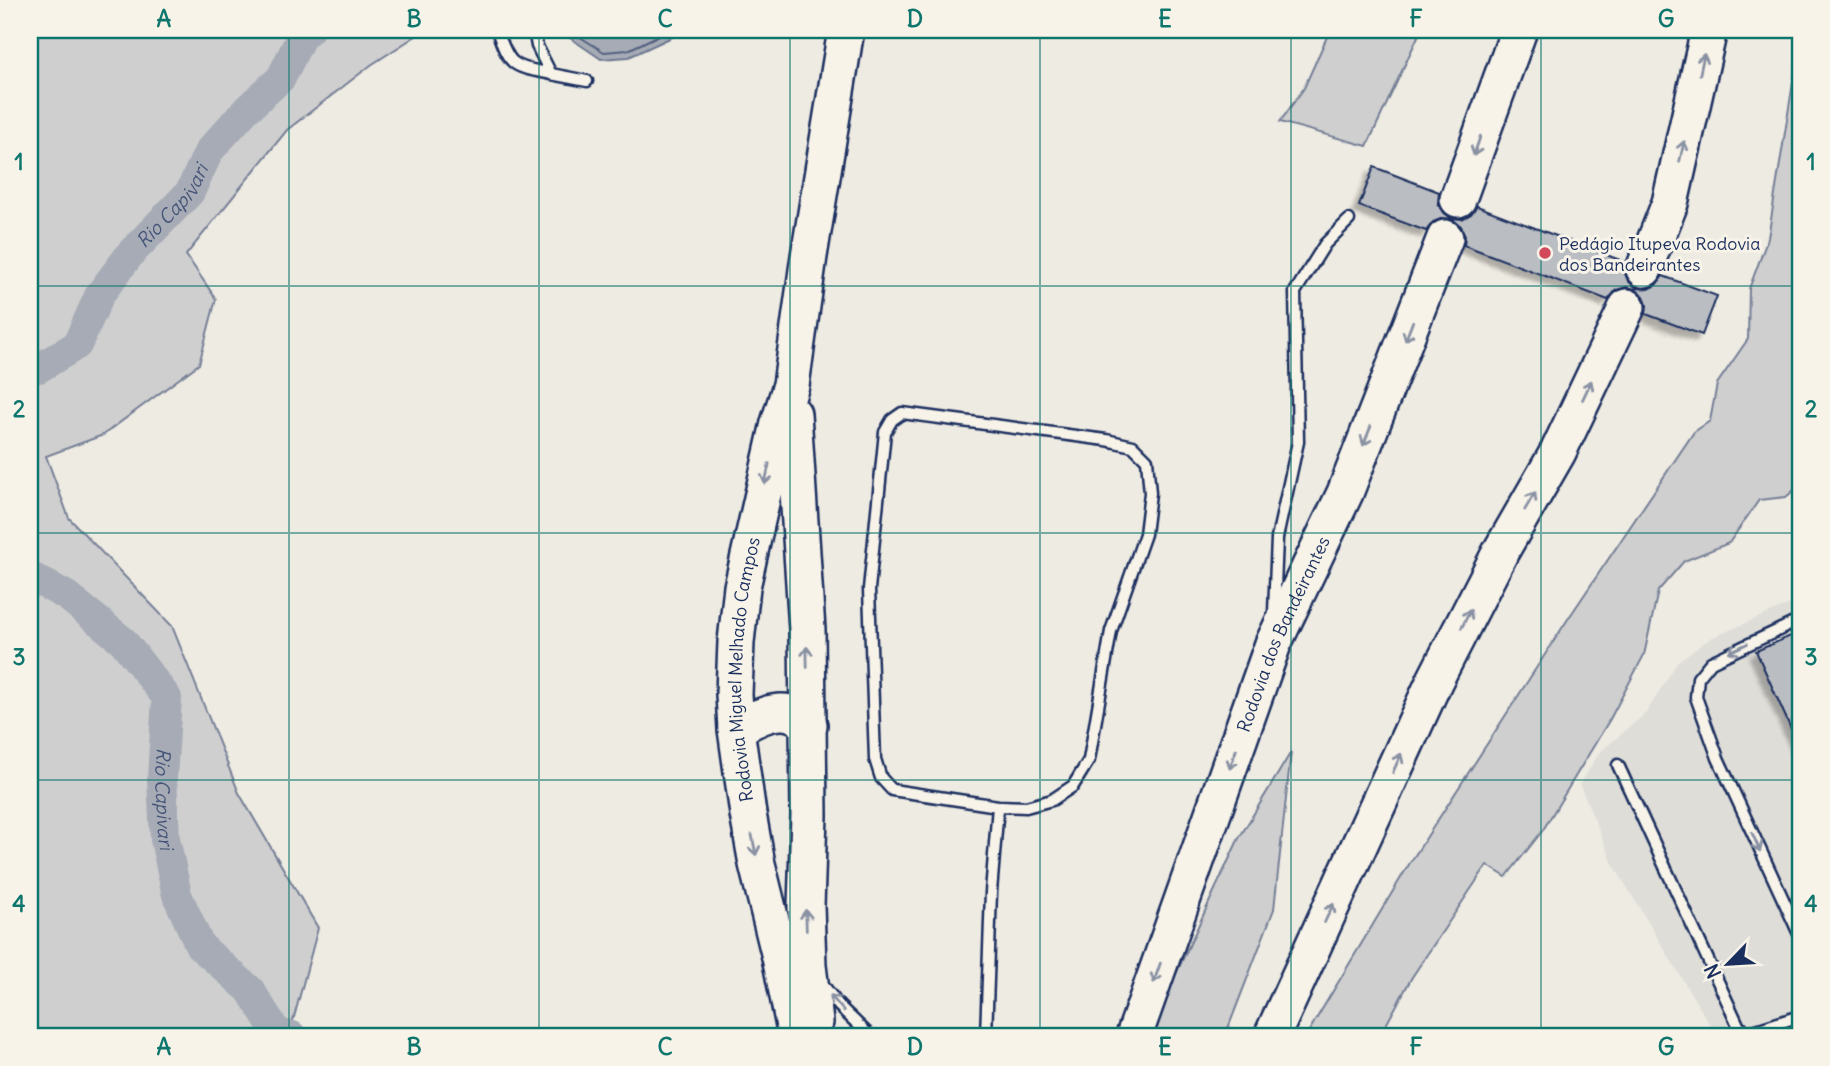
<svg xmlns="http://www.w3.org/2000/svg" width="1830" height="1066" font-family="Delius,sans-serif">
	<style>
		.built { fill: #deddd8 }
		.green { fill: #cfcfcf; stroke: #757f96; stroke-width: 2 }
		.water { fill: #a6abb5; stroke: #6e7992; stroke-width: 2 }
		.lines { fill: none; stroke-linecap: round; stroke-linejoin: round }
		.shore { stroke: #536181; stroke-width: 2 }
		.river { stroke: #a6abb5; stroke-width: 30 }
		.building { fill: #babdc2; stroke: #1b2f5e; stroke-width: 2; filter: url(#shadow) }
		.lane-casing { stroke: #1b2f5e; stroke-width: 15 }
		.highway-casing { stroke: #1b2f5e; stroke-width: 40 }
		.lane { stroke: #f7f3e8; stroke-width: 10 }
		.highway { stroke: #f7f3e8; stroke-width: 35 }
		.oneway { stroke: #8991a3 }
		.grid { fill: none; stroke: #0f766e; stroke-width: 2; stroke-opacity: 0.55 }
		.poi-dot { fill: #d1495b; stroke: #f7f3e8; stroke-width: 2.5 }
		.labels { text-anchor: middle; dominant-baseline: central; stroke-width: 6; stroke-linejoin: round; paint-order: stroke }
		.poi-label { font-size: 18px; fill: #1b2f5e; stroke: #f7f3e8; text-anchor: start }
		.street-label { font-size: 18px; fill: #1b2f5e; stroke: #f7f3e8 }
		.water-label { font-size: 19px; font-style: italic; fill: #455478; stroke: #f7f3e8 }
		.neatline { fill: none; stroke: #0f766e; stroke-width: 2.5 }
		.grid-label { font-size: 23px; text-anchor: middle; font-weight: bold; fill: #0f766e }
	</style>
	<defs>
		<filter id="shadow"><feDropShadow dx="-6" dy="6" stdDeviation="2" flood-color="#0004"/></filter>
	</defs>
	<rect width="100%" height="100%" fill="#eeebe2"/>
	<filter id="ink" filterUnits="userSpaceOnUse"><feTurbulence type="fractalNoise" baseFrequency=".0143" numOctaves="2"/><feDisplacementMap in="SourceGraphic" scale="14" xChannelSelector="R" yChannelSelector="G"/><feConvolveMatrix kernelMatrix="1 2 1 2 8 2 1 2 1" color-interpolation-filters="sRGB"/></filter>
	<g filter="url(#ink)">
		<!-- built -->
		<path class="built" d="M1800,600V1036H1729L1713,1030L1613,864L1580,785L1599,753L1646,713L1678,661L1711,638Z"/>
		<!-- green -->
		<path class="green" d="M30,30H425L371,65L287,130L186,255L216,299L199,364L103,435L46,456L69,518L172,626L239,793L318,928L289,1036H30Z
			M1330,30H1421L1367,146L1280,122L1304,88Z
			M1800,39V485L1786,497L1759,500L1729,543L1684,561L1658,591L1644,655L1610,719L1543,830L1506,877L1487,865L1412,977L1380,1036H1306L1408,866L1568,619L1694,432L1710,421L1717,384L1748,339L1749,289L1768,238Z
			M1291,752L1274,909L1225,1036H1148L1156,1017L1238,840Z"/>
		<!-- water -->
		<path class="water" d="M568,30H687L629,57L601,59L570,38Z"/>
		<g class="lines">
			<!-- shore -->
			<path class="shore" d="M575,30L577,35L604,52L628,50L670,30"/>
			<!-- river -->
			<g class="river">
				<path id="s1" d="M30,367L39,368L77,345L100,294L131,253L190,192L209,151L245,111L281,78L302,35L309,30"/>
				<path id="s2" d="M30,576L67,596L123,641L167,698L162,778L165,839L177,895L200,946L250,990L277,1033L292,1036"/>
			</g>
		</g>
		<!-- building -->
		<path class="building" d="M1374,167L1439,192L1438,203L1442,211L1451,218L1462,219L1471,214L1477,206L1625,262L1624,271L1628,281L1637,288L1648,289L1656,285L1663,276L1717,296L1702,335L1646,314L1647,305L1644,296L1635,289L1626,287L1616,290L1608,300L1464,245L1465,236L1461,226L1452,219L1443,218L1433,222L1426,231L1359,206Z
			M1800,632V749L1756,651Z"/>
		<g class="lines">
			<!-- lane casing -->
			<g class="lane-casing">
				<path id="lane" d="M497,30C510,68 513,66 551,74
					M534,30L537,46L551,74L587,81
					M1274,612L1277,538L1298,442L1295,292L1325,244L1349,220
					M1800,620L1711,662L1698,678L1696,697L1718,758L1800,936
					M1618,765L1739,1027L1750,1032L1800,1016
					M823,985L839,1006L870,1036
					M986,1036L991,892L998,806L892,790L881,778L875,759L869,589L885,432L892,420L902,413L1106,440L1133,446L1147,460L1150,493L1145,534L1111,631L1089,760L1073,786L1052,800L1026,807L998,806"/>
			</g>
			<!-- highway casing -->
			<g class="highway-casing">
				<g id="highway">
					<path d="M1458,199L1519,30"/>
					<path d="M1644,269L1670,203L1709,30"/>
					<path d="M793,414L807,630L809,815L806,906L808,966L815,1022"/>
					<path d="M736,729C752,720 776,706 795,715C800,717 805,722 809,725"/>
					<path id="s3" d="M796,1036L780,957L757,864L748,814L736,729L734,694L736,642L742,587L779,423L791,385L809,256L846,30"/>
					<path id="s4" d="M1134,1036L1273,644L1345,493L1445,238"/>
					<path d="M1272,1036L1435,680L1501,551L1558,452L1627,307"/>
				</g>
			</g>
			<!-- lane -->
			<use href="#lane" class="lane"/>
			<!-- highway -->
			<use href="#highway" class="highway"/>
		</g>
		<!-- one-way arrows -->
		<defs><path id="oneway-shaft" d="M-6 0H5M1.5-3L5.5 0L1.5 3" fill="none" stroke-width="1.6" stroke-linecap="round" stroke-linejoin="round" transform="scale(1.75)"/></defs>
		<g class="oneway">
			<use href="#oneway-shaft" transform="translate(1702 64) rotate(-78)"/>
			<use href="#oneway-shaft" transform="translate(1477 146) rotate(109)"/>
			<use href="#oneway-shaft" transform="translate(1682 151) rotate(-77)"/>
			<use href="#oneway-shaft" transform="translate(1409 331) rotate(111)"/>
			<use href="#oneway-shaft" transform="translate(1587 390) rotate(-65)"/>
			<use href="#oneway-shaft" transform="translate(1367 436) rotate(112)"/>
			<use href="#oneway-shaft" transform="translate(767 474) rotate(102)"/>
			<use href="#oneway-shaft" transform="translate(1530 501) rotate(-60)"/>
			<use href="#oneway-shaft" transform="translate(1466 619) rotate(-63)"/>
			<use href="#oneway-shaft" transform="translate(1738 648) rotate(154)"/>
			<use href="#oneway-shaft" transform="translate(807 657) rotate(-91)"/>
			<use href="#oneway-shaft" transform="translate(1233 759) rotate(109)"/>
			<use href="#oneway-shaft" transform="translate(1397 763) rotate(-66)"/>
			<use href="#oneway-shaft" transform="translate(1756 842) rotate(66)"/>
			<use href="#oneway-shaft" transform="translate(754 845) rotate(79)"/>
			<use href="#oneway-shaft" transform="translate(1329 913) rotate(-65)"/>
			<use href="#oneway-shaft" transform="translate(806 920) rotate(-92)"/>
			<use href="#oneway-shaft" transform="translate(1157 973) rotate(109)"/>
			<use href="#oneway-shaft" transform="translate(837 1003) rotate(-130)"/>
		</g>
	</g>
	<!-- grid -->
	<path class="grid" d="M289,30V1036M539,30V1036M790,30V1036M1040,30V1036M1291,30V1036M1541,30V1036M30,286H1800M30,533H1800M30,780H1800"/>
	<!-- markers -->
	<circle class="poi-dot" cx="1545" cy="253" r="7"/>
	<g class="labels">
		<!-- poi labels -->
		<g class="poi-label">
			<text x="1559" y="243">Pedágio Itupeva Rodovia<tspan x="1559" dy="21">dos Bandeirantes</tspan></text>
		</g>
		<!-- street labels -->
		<g class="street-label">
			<text stroke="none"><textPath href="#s4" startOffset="429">Rodovia dos Bandeirantes</textPath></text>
			<text stroke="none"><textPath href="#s3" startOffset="373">Rodovia Miguel Melhado Campos</textPath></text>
		</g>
		<!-- water labels -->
		<g class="water-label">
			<text stroke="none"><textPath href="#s1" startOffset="224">Rio Capivari</textPath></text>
			<text stroke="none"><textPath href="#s2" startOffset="287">Rio Capivari</textPath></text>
		</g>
	</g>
	<!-- margin -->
	<rect width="1830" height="1066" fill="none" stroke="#f7f3e8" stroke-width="77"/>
	<!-- north arrow -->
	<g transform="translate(1728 964) rotate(245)" stroke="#f7f3e8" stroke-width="5" paint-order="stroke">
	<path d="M0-5L12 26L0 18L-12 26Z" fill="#1b2f5e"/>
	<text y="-10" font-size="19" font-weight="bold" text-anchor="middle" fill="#1b2f5e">N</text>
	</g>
	<rect x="38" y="38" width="1754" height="990" class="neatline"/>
	<g class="grid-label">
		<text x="164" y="27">A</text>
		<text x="414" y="27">B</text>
		<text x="665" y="27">C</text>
		<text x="915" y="27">D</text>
		<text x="1165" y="27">E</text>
		<text x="1416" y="27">F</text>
		<text x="1666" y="27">G</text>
		<text x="19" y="170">1</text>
		<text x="1811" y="170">1</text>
		<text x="19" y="417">2</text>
		<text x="1811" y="417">2</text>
		<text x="19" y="665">3</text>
		<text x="1811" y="665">3</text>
		<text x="19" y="912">4</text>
		<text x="1811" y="912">4</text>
		<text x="164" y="1055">A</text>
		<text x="414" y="1055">B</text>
		<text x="665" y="1055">C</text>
		<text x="915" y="1055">D</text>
		<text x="1165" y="1055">E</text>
		<text x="1416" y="1055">F</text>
		<text x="1666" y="1055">G</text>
	</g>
</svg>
